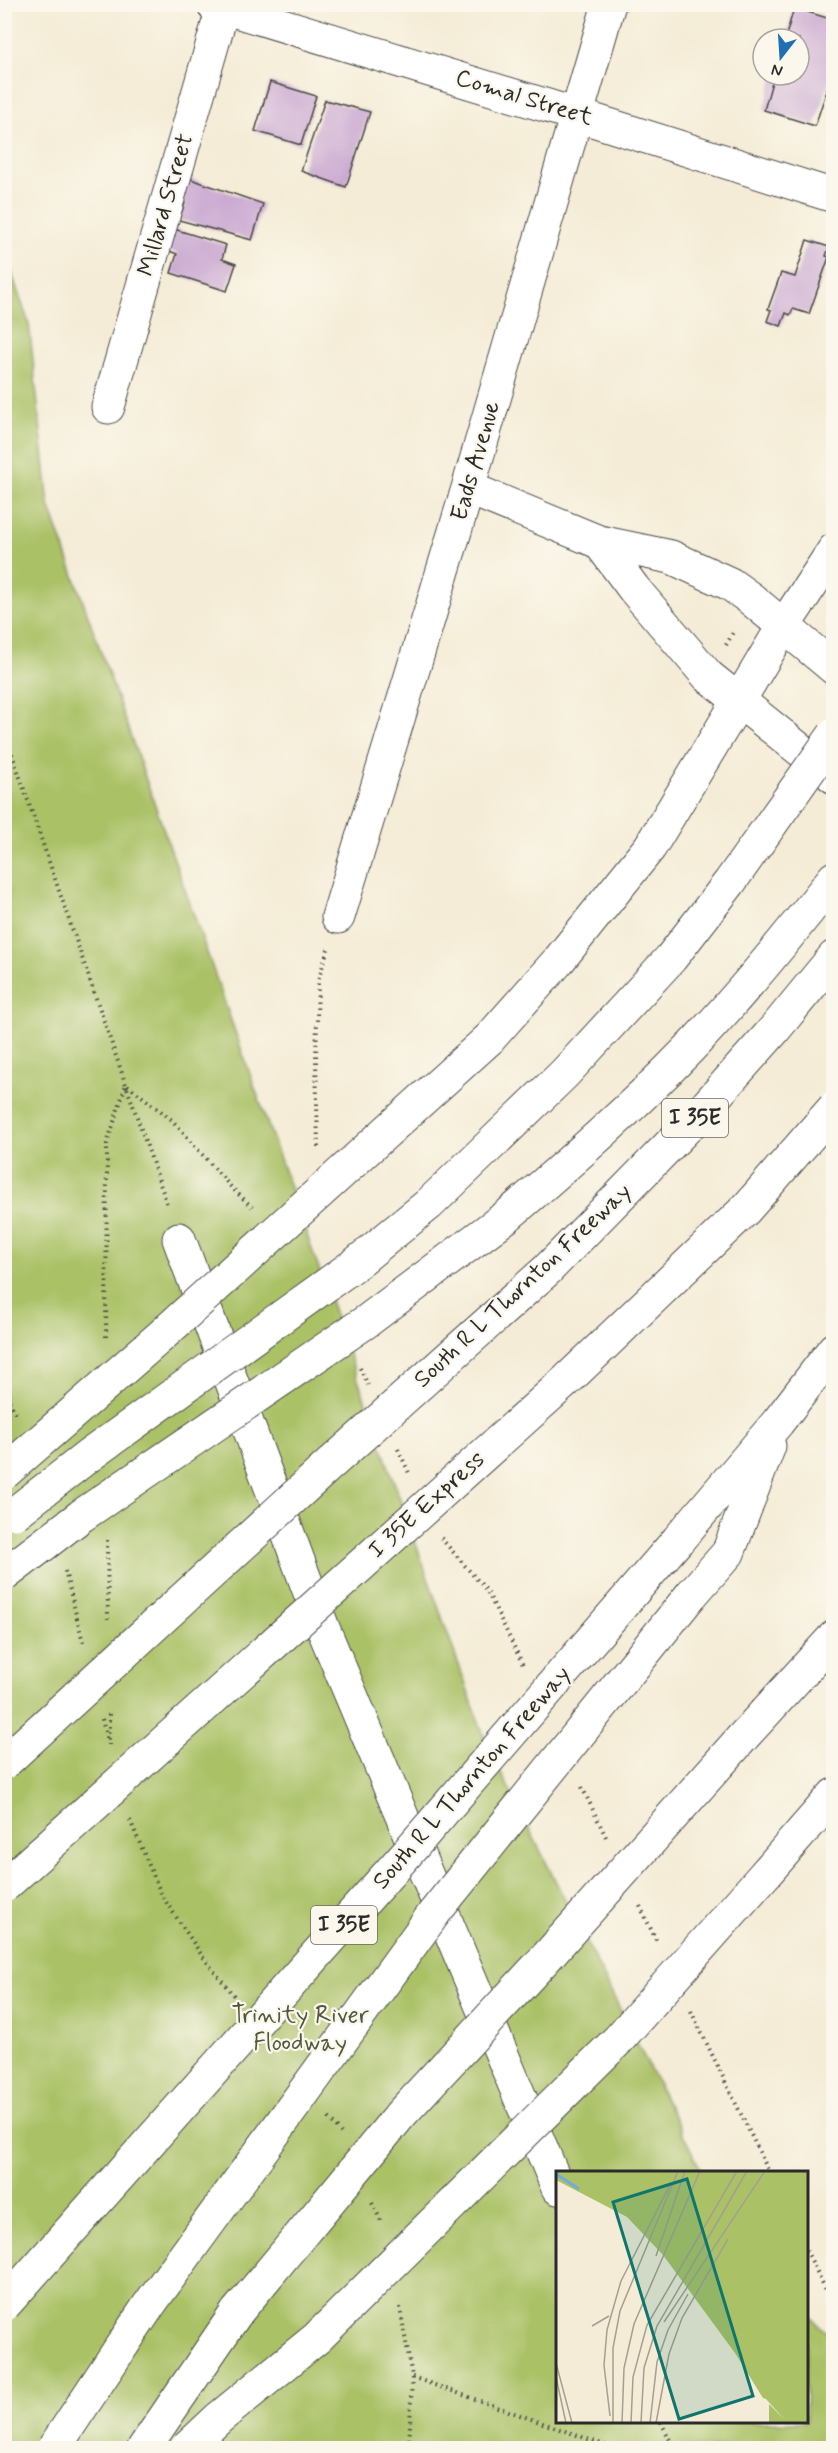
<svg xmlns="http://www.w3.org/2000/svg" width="838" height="2453" font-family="Mynerve,sans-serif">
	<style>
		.green { fill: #aac166; stroke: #6a7648; stroke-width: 1.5 }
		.building { fill: #cbaad2 }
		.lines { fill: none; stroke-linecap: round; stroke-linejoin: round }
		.minor-casing { stroke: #494845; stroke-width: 35 }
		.major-casing { stroke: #494845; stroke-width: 35 }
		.highway-casing { stroke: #494845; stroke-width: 35 }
		.path { stroke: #494845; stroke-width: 4; stroke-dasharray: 1.5 4.5; stroke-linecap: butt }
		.minor { stroke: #fff; stroke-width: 33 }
		.major { stroke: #fff; stroke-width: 33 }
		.highway { stroke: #fff; stroke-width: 33 }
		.highway-bridge-casing { stroke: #494845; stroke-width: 35; stroke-linecap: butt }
		.highway-bridge { stroke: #fff; stroke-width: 33 }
		.labels { text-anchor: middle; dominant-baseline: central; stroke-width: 4.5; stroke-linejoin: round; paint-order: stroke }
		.shield { fill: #fbf7ec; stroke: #696865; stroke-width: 1.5 }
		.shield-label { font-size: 22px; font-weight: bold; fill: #2b2b2b }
		.street-label { font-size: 24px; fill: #2b2b2b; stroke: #fbf7ec }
		.park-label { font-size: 24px; fill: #51583d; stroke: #fbf7ec }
		.inset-river { fill: none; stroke: #73a9e1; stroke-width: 3 }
		.inset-road { fill: none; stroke: #a49f92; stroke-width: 1.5 }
		.view { fill: #0f766e; fill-opacity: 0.15; stroke: #0f766e; stroke-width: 3 }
		.inset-edge { fill: none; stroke: #2b2b2b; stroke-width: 3 }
	</style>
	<rect width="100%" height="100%" fill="#fbf7ec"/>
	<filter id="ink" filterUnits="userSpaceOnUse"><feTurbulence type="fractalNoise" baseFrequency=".0167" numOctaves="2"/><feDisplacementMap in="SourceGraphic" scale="12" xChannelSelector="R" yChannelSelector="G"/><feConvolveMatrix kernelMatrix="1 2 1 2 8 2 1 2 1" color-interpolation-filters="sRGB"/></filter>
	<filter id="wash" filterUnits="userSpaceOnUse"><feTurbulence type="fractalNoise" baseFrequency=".008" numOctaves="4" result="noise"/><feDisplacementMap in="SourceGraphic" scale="24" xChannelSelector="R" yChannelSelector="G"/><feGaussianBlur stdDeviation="1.35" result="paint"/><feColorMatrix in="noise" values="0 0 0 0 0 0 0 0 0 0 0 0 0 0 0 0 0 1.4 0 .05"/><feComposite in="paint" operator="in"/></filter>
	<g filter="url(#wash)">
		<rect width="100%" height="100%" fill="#f4ecd6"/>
		<!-- green -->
		<path class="green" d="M4,251L29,324L49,505L487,1745L702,2172H558V2422H806L807,2313L833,2339V2448H5Z"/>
		<g id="blocks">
			<!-- building -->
			<path class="building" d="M794,8L834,20V68L815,126L764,110L774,75H799V39H785Z
				M270,82L316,96L301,145L255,131Z
				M325,100L370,112L346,187L301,171Z
				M188,178L263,204L252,240L179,220L185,203L181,202Z
				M174,229L226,245L222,259L236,264L227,291L171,273L177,254L167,250Z
				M807,240L829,247L826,256L829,257L809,314L793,309L790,315L786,313L781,326L767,321L771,310L768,309L781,273L795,277Z"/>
		</g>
	</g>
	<g filter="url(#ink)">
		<use href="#blocks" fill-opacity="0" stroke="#494845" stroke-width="1.5"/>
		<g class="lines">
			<!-- minor casing -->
			<g class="minor-casing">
				<path id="minor" d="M213,4L577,115L834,196
					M108,407L224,4
					M468,488L599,542L671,557L730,584L751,599L834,668
					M599,542L634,589L708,676L834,777
					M338,917L468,488L609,4
					M179,1239L323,1628L558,2188"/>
			</g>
			<!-- major casing -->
			<g class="major-casing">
				<path id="major" d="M738,702L783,627L834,550"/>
			</g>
			<!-- highway casing -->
			<g class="highway-casing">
				<path id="highway" d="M489,1039L559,960L650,847L738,702
					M507,1216C569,1163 632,1108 689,1049C741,995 788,937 834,878
					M547,1270L693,1121L774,1030L834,957
					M678,1540L778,1422L834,1349
					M691,1595L728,1553L769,1446
					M742,1738L834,1637
					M766,1873L834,1795
					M144,2448L237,2312"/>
			</g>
			<!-- path -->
			<path class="path" d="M726,645L734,631
				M4,731L168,1207
				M318,1147L316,1060L318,981L328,949
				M106,1337L107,1144L126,1084L172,1120L231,1187L252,1207
				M360,1368L368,1385
				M4,1390L16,1415
				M398,1449L410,1475
				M441,1538L487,1591L524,1667
				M107,1540L108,1619
				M65,1571L83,1642
				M109,1714V1745
				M102,1719L107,1741
				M582,1787L606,1837
				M130,1820L162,1896L203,1957L234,1996
				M640,1906L657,1942
				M691,2011L769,2172
				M329,2118L341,2133
				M372,2203L382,2223
				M806,2250L834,2306
				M400,2307L412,2377L409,2448
				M412,2377L613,2448
				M661,2422L674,2448"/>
			<!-- minor -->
			<use href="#minor" class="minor"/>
			<!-- major -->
			<use href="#major" class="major"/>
			<!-- highway -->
			<use href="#highway" class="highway"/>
			<!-- highway-bridge casing -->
			<g class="highway-bridge-casing">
				<path id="highway-bridge" d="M4,1473L161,1336L489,1039
					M15,1513L87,1457L354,1265L429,1204L564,1074L671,958L730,882L834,735
					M4,1575L81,1516L367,1321L507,1216
					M4,1763L328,1466L547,1270
					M4,1886L567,1380L746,1209L834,1108
					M4,2305L408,1852L678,1540
					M237,2312L401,2114L544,1960L742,1738
					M54,2448L149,2305L435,1912L691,1595
					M187,2448L219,2418L317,2338L618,2040L766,1873"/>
			</g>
			<!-- highway-bridge -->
			<use href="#highway-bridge" class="highway-bridge"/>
		</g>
	</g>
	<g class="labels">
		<!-- shield labels -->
		<g class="shield">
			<rect x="662" y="1099" width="66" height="38" rx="4.5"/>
			<rect x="311" y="1906" width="66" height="38" rx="4.5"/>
		</g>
		<g class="shield-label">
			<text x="695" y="1118">I 35E</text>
			<text x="344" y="1925">I 35E</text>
		</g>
		<!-- street labels -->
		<g class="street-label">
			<text transform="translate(524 98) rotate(17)">Comal Street</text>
			<text transform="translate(166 205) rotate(-74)">Millard Street</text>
			<text transform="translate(476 461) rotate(-74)">Eads Avenue</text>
			<text transform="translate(523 1286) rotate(-43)">South R L Thornton Freeway</text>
			<text transform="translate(427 1505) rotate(-42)">I 35E Express</text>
			<text transform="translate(472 1778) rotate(-49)">South R L Thornton Freeway</text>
		</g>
		<!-- park labels -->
		<g class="park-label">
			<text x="300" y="2015">Trinity River<tspan x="300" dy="28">Floodway</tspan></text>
		</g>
	</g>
	<!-- overview -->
	<g transform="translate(556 2171)">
		<rect width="252" height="252" fill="#f4ecd6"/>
		<path d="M0,0H252V252H213V233L229,249L210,228L207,227L179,182L107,84L71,46L0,9Z" fill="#aac166"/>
		<path class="inset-river" d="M0,3L23,18"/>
		<path class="inset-road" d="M100,85L129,0M108,151L209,0M36,155L53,145M51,159L48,194L54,245M51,159L65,110L115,12M113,183L126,147L172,68M0,192L16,252M0,206L10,252M57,252V177L64,140L122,0M66,252L68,197L78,153L144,0M75,252L77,206L91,154L181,0M85,252L88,197L101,155L191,0M94,252L101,191L112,159L132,123M100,252L113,183"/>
		<path class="view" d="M131,8L197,225L123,248L57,31Z"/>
		<rect width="252" height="252" class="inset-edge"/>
	</g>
	<!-- margin -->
	<rect width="838" height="2453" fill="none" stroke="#fbf7ec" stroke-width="24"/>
	<!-- north arrow -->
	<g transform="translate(781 57) rotate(197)"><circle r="28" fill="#fbf7ec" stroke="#a8a59f" stroke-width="1.5"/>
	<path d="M0-4.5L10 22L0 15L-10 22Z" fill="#1f6fb2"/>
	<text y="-9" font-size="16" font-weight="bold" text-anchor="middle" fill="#2b2b2b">N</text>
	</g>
</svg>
